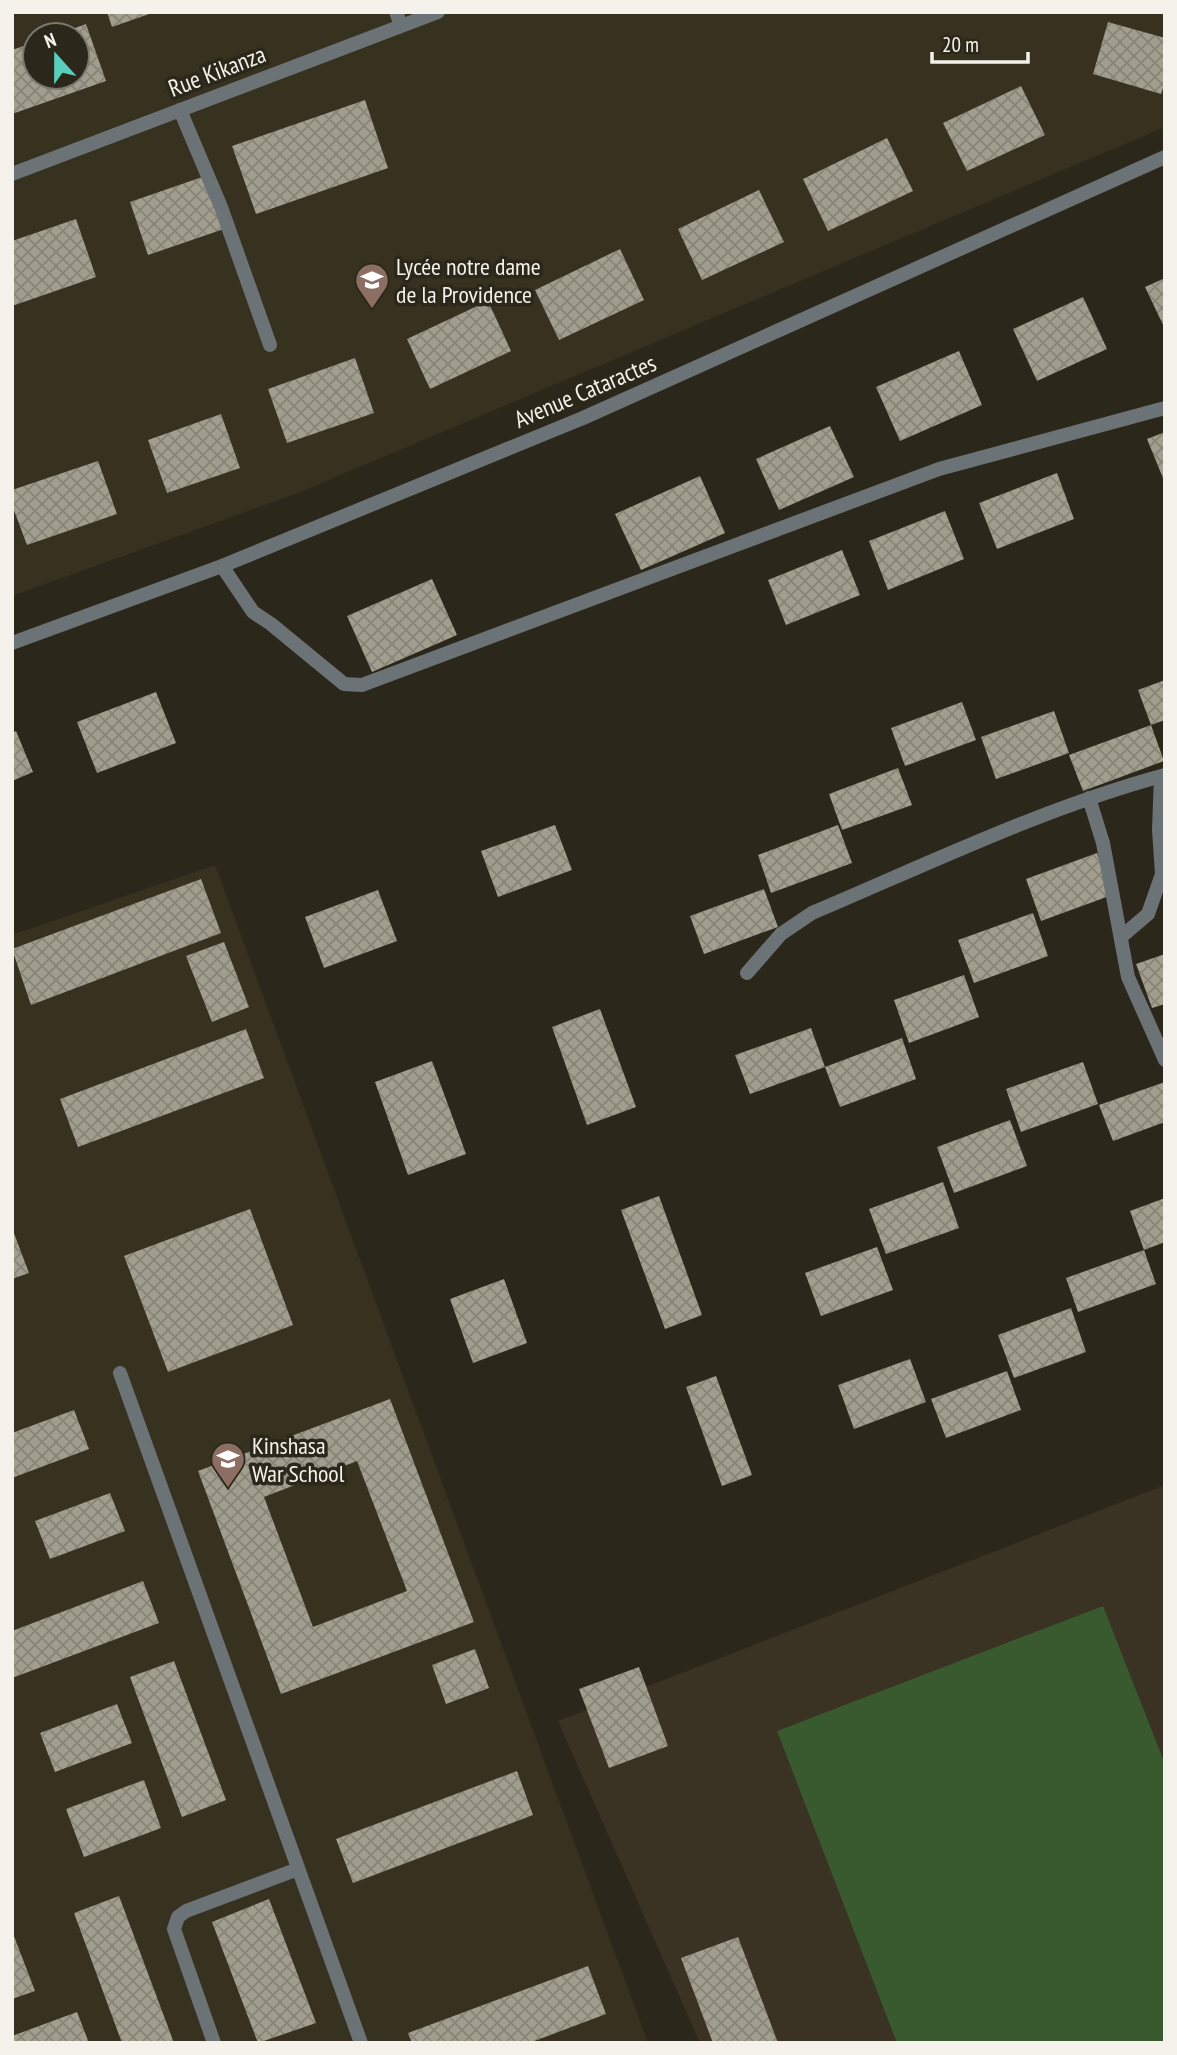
<svg xmlns="http://www.w3.org/2000/svg" width="1177" height="2055" font-family="'PT Sans Narrow',sans-serif">
	<style>
		.commercial { fill: #3a3222 }
		.built { fill: #36321f; fill-rule: evenodd }
		.green { fill: #39592f }
		.building { fill: url(#building-cross-hatch); fill-rule: evenodd }
		.lines { fill: none; stroke-linecap: round; stroke-linejoin: round }
		.service { stroke: #6b7376; stroke-width: 14 }
		.minor { stroke: #6b7376; stroke-width: 14 }
		.tertiary { stroke: #6b7376; stroke-width: 14 }
		.labels { text-anchor: middle; dominant-baseline: central; stroke-width: 7; stroke-linejoin: round; paint-order: stroke }
		.street-label { font-size: 24px; fill: #f4f2ea; stroke: #2b281b }
		.poi-label { font-size: 24px; fill: #f4f2ea; stroke: #2b281b; text-anchor: start }
	</style>
	<defs>
		<pattern id="building-cross-hatch" width="8" height="8" patternUnits="userSpaceOnUse" patternTransform="scale(1.75)"><rect width="8" height="8" fill="#a19e8e"/><path d="M0 0l8 8M0 8l8-8" fill="none" stroke="#878478"/></pattern>
	</defs>
	<rect width="100%" height="100%" fill="#2b281b"/>
	<!-- commercial -->
	<path class="commercial" d="M1165,1485V2043H700L558,1721Z"/>
	<!-- built -->
	<path class="built" d="M12,12H1165V127L298,493L12,596ZM35,35H77V77H35Z
		M215,865L648,2043H12V935Z"/>
	<!-- green -->
	<path class="green" d="M1103,1606L1165,1764V2043H897L777,1731Z"/>
	<!-- building -->
	<path class="building" d="M107,12H152V13L112,27Z
		M1108,22L1165,38V82L1161,94L1093,74Z
		M86,24L106,81L12,114V50L35,42V77H77V35H56Z
		M1021,86L1045,135L967,171L943,123Z
		M365,100L388,168L256,214L232,146Z
		M887,138L913,191L828,231L803,179Z
		M205,176L224,229L148,255L130,202Z
		M759,190L784,242L702,280L678,229Z
		M76,219L96,277L12,306V241Z
		M620,249L644,300L559,340L535,290Z
		M1165,278V329L1145,287Z
		M1083,297L1107,349L1037,381L1013,329Z
		M488,301L511,351L430,389L407,339Z
		M959,351L982,405L900,441L876,387Z
		M355,358L374,413L287,443L268,389Z
		M221,414L240,468L167,493L148,440Z
		M830,426L854,477L779,510L756,459Z
		M1165,432V483L1147,439Z
		M98,461L117,514L27,545L12,505V490Z
		M1057,473L1074,519L997,549L979,503Z
		M700,476L725,533L641,570L615,514Z
		M945,511L964,559L888,590L869,541Z
		M842,550L860,595L786,625L768,580Z
		M432,579L457,635L372,672L347,616Z
		M1165,680V720L1151,725L1138,690Z
		M156,692L176,743L97,773L77,722Z
		M962,702L976,740L905,766L891,728Z
		M1054,711L1069,753L996,779L981,737Z
		M1151,725L1164,761L1083,791L1069,755Z
		M16,731L33,772L12,781V733Z
		M898,768L912,805L842,830L829,794Z
		M555,825L572,870L498,897L481,851Z
		M838,825L852,863L771,893L758,855Z
		M1097,853L1112,895L1041,921L1026,879Z
		M201,879L221,933L31,1005L12,949Z
		M764,889L778,927L704,954L690,916Z
		M378,890L397,941L324,968L305,917Z
		M1033,913L1048,956L974,983L958,940Z
		M224,942L249,1007L212,1022L186,956Z
		M1165,954V1004L1152,1008L1136,964Z
		M964,975L979,1017L909,1043L894,1000Z
		M600,1009L636,1107L587,1125L552,1027Z
		M811,1028L825,1067L902,1038L916,1079L840,1107L825,1067L750,1094L735,1055Z
		M246,1029L264,1078L78,1147L60,1099Z
		M432,1061L466,1154L408,1175L375,1082Z
		M1083,1062L1098,1104L1021,1132L1006,1089Z
		M1165,1082V1122L1113,1141L1099,1105Z
		M1010,1120L1027,1166L954,1193L937,1147Z
		M943,1182L959,1228L886,1254L869,1209Z
		M659,1196L702,1315L665,1329L621,1210Z
		M1165,1198V1242L1144,1250L1156,1284L1078,1312L1066,1278L1144,1250L1130,1211Z
		M250,1209L293,1325L168,1372L124,1256Z
		M12,1228L29,1273L12,1279Z
		M877,1247L893,1290L821,1316L805,1273Z
		M504,1279L527,1343L473,1363L450,1299Z
		M1071,1308L1086,1352L1014,1378L998,1335Z
		M910,1359L926,1402L854,1429L838,1385Z
		M1007,1371L1021,1410L946,1438L931,1399Z
		M716,1376L752,1475L722,1486L686,1387Z
		M390,1399L474,1622L281,1694L198,1471ZM357,1461L407,1591L313,1627L264,1497Z
		M74,1410L89,1449L12,1478V1433Z
		M110,1493L125,1531L50,1559L35,1521Z
		M143,1581L159,1623L12,1678V1631Z
		M475,1649L489,1688L446,1704L432,1665Z
		M174,1661L226,1800L182,1817L130,1677Z
		M639,1667L668,1746L609,1768L579,1689Z
		M117,1704L132,1743L55,1772L40,1733Z
		M517,1771L533,1815L353,1883L336,1839Z
		M144,1780L161,1828L84,1857L66,1809Z
		M119,1896L174,2043H122L74,1913Z
		M269,1899L316,2023L258,2043L212,1922Z
		M12,1931L35,1991L12,1999Z
		M738,1937L778,2043H713L681,1958Z
		M588,1966L606,2014L529,2043H412L408,2033Z
		M77,2012L89,2043H12V2036Z"/>
	<g class="lines">
		<!-- service -->
		<path class="service" d="M396,12L401,25
			M180,110L221,207L270,345
			M120,1373L361,2043
			M214,2043L174,1929L178,1917L186,1911L298,1869"/>
		<!-- minor -->
		<path class="minor" d="M12,174L438,12
			M222,566L253,612L271,624L344,684L362,685L939,469L1165,408
			M1089,798L1103,843L1128,977L1165,1060
			M1121,937L1148,914L1162,874L1159,830L1161,776
			M747,973L781,934L812,913C928,864 1043,808 1165,775"/>
		<!-- tertiary -->
		<path class="tertiary" d="M12,643L222,566L583,418L1165,157"/>
	</g>
	<!-- icons -->
	<defs>
		<g id="school-pin" transform="scale(1.75)"><path d="M0 17L-7.5 6A9.5 9.5 0 1 1 7.5 6Z" fill="#8d6e63" stroke="#2b281b"/><path d="M0-5L7-2L0 1L-7-2ZM-4 1L0 2.5L4 1V4Q0 6-4 4Z" fill="#fff"/></g>
		<g id="university-pin" transform="scale(1.75)"><path d="M0 17L-7.5 6A9.5 9.5 0 1 1 7.5 6Z" fill="#8d6e63" stroke="#2b281b"/><path d="M0-5L7-2L0 1L-7-2ZM-4 1L0 2.5L4 1V4Q0 6-4 4Z" fill="#fff"/></g>
	</defs>
	<g fill-rule="evenodd">
		<use href="#school-pin" x="372" y="280"/>
		<use href="#university-pin" x="228" y="1459"/>
	</g>
	<g class="labels">
		<!-- street labels -->
		<g class="street-label">
			<text transform="translate(217 71) rotate(-21)">Rue Kikanza</text>
			<text transform="translate(585 391) rotate(-23)">Avenue Cataractes</text>
		</g>
		<!-- poi labels -->
		<g class="poi-label">
			<text x="396" y="266">Lycée notre dame<tspan x="396" dy="28">de la Providence</tspan></text>
			<text x="252" y="1445">Kinshasa<tspan x="252" dy="28">War School</tspan></text>
		</g>
	</g>
	<!-- border -->
	<rect width="1177" height="2055" fill="none" stroke="#f4f2ea" stroke-width="28"/>
	<!-- north arrow -->
	<g transform="translate(56 56) rotate(339)"><circle r="33" fill="#2b281b" stroke="#7b796e" stroke-width="2"/>
	<path d="M0-5L12 26L0 18L-12 26Z" fill="#59cebe"/>
	<text y="-10" font-size="19" font-weight="bold" text-anchor="middle" fill="#f4f2ea">N</text>
	</g>
	<!-- scale -->
	<path d="M932 52v10h96v-10" fill="none" stroke="#f4f2ea" stroke-width="3.5"/>
	<text x="942" y="52" font-size="21" fill="#f4f2ea" stroke="#2b281b" stroke-width="5" paint-order="stroke">20 m</text>
</svg>
